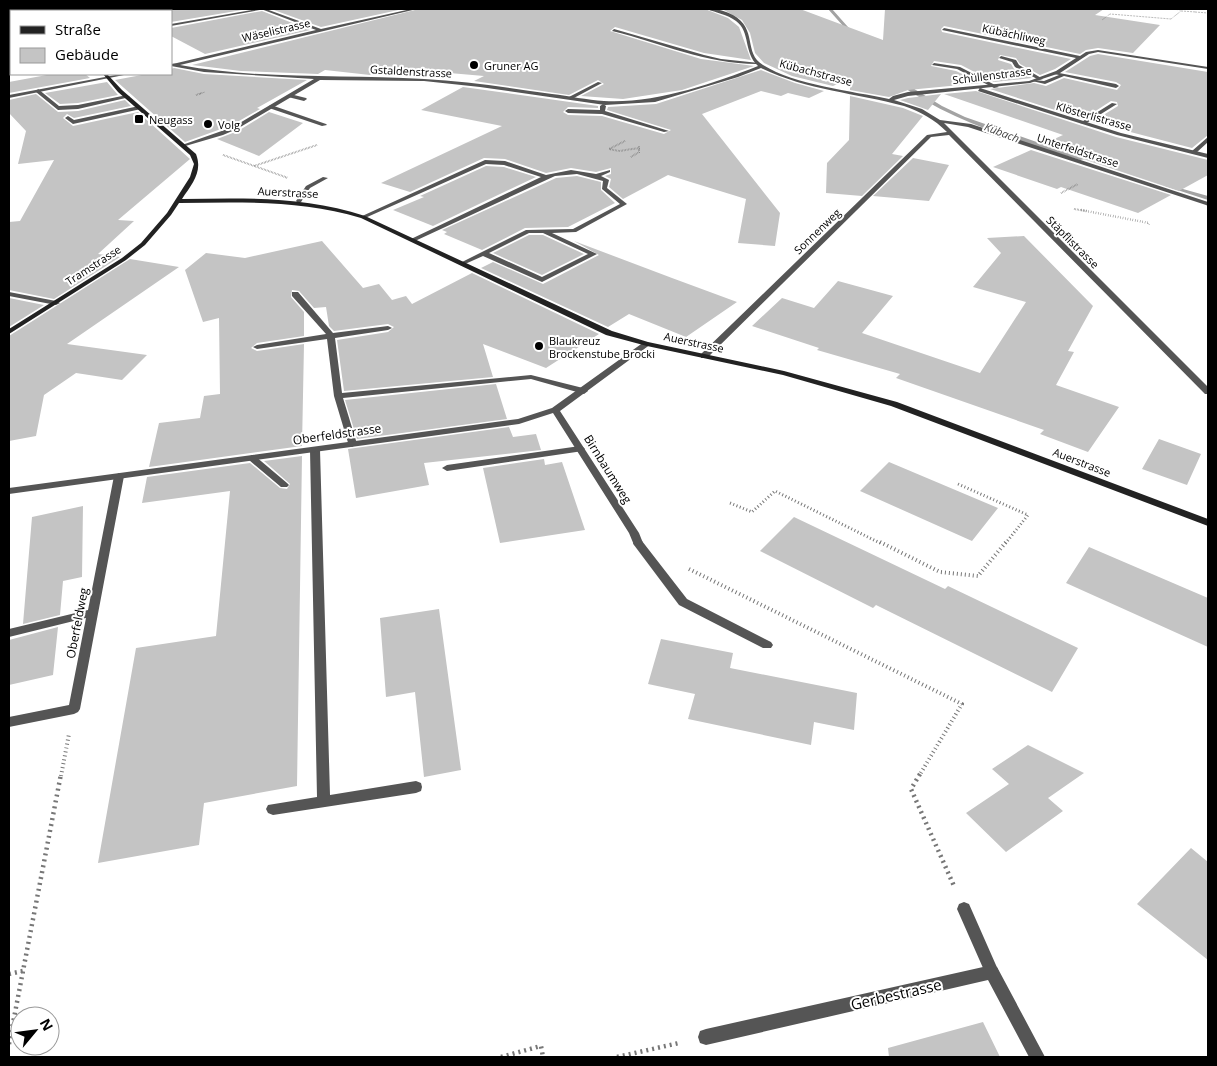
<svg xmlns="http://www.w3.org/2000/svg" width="1217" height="1066" font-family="'Open Sans',sans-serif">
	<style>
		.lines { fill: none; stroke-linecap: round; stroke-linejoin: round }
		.stream { fill: #a3a3a3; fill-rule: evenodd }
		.building { fill: #c4c4c4 }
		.path-far5 { stroke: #777; stroke-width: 1; stroke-dasharray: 0.5 1; stroke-linecap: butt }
		.path-far4 { stroke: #777; stroke-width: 2; stroke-dasharray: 0.5 1; stroke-linecap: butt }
		.path-far3 { stroke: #777; stroke-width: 2.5; stroke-dasharray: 0.5 2; stroke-linecap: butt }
		.path-far2 { stroke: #777; stroke-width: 3; stroke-dasharray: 1 2.5; stroke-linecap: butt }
		.path-far1 { stroke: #777; stroke-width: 4; stroke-dasharray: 1 3; stroke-linecap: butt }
		.path { stroke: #777; stroke-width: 4.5; stroke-dasharray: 2 4; stroke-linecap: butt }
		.lane { fill: #555; fill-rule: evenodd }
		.street { fill: #555; fill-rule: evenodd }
		.secondary { fill: #222; fill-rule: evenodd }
		.poi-dot { fill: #000; stroke: #fff; stroke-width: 2 }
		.labels { text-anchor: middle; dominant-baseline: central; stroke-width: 4; stroke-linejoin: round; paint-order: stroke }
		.far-street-label { font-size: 11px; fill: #000; stroke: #fff }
		.far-poi-label { font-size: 11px; fill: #000; stroke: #fff; text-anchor: start }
		.far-water-label { font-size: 11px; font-style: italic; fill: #444; stroke: #fff }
		.street-label { font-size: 12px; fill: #000; stroke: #fff }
		.near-street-label { font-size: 15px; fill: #000; stroke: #fff }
	</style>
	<rect width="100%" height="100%" fill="#fff"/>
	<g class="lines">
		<!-- stream -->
		<path class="stream" d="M828,9H832L856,36H852Z
			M898,79L942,106L965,117L1085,159L1080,160C1015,140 952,122 896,82Z
			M1165,184L1208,196V200L1165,186Z"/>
	</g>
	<!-- building -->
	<path class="building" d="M122,9H248L171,22V11H126Z
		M271,9H403L321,27Z
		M419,9H705L728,18L739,27L751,60L704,53L615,27L610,31L701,59L754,66L682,90L623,99L581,96L604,84L598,80L569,95L474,81L484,76L380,67L370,75L325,70L318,74L241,71L192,65Z
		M722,9H800L883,40L885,9H1104L1095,15L1160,25L1133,53L1098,48L1086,50L1080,54L944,26L941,29L942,32L1071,59L1055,69L1040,75L1020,64L1016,58L1000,55L998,60L1011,64L1014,69L1032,78L994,82L961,65L934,61L931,66L956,71L981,83L908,90L889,97L850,90V78L833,86L792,76L764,63L755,53L750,33L742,20Z
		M262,11L310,30L205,54L171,36V28Z
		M1098,54L1208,72V135L1192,148L1092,122L1118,106L1117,102L1111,101L1083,119L990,89L1034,83L1046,86L1064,78L1117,90L1121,85L1116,82L1065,72L1090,56Z
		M174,68L204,74L307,80L257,108L260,109L232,125L185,142L115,80L147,74H171V69Z
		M761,70L795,83L824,91L809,98L788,93L781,96L761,91L702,114L780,213L775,246L738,243L746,199L668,175L623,199L609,187L611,179L605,176L611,174V168L596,172L571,168L546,173L505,159L484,158L410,192L381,183L502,126L421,110L463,87L598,106V108L568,107L563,112L568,115L602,116L664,134L671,130L607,110L608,107L656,104Z
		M52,74H85L90,78L9,93V82Z
		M107,82L118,95L78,103L60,104L45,93Z
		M976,91L1116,137L1208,160V175L1179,191L1041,145L1063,135L944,94Z
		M36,94L58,112L78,111L125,100L131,106L74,118L67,114L63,118L73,126L138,112L190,159L118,220L134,221L98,254L120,257L54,299L9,290V222L20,221L54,160L18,164L26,131L9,113V100Z
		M941,94L928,110L900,100L908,98Z
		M850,96L903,108L923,116L892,154L903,156L862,196L826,193L827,163L849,140Z
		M269,112L303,123L259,156L217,139L238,131Z
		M1031,150L1171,195L1138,213L1061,187L1057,189L993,167Z
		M913,158L949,165L929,201L873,196Z
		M486,166L504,167L536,177L433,226L393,210L424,197L420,196Z
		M577,176L601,182V190L615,203L568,227L525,228L482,250L444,234L447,232L442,230L556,178Z
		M529,235H543L584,254L542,275L493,253Z
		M1024,236L1093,306L1068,351L1074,352L1056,385L1119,407L1088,452L1040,434L1044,430L896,378L900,374L817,350L819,348L752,326L782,298L814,308L838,281L893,296L862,333L980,373L1026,302L973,287L1001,253L987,238Z
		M322,241L363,288L379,284L392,300L406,296L412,304L472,273L599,334L546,368L483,344L493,377L344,391L337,340L388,332L394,327L388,324L334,331L329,326L326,307L314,308L299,291L292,290L291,297L304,312V336L257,343L251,348L257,351L304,344L302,446L149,467L159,423L200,418L204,396L220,394L219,318L203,322L185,270L206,253L245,258Z
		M574,241L672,278L737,302L686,337L629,314L608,327L481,268L493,262L543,284L599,255Z
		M130,259L179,267L67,344L147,355L122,380L76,373L44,395L36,436L9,441V336Z
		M9,298L44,305L9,327Z
		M496,384L507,419L357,439L345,400Z
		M509,427L513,437L536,434L541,450L424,463L429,485L356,498L348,449Z
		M1159,439L1201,454L1187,485L1142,469Z
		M302,456L297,786L204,803L199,845L98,863L136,648L216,636L230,491L142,503L147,477L250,463L280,488L287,489L290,484L264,461Z
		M544,459L545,465L562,462L585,530L500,543L483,468Z
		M889,462L998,508L972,541L860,491Z
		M83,506L82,577L63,581L60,615L23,624L32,517Z
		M794,517L945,589L948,586L1078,648L1052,692L876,605L873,608L760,551Z
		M1089,547L1208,598V647L1066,583Z
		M439,609L461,770L424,777L415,692L386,697L380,618Z
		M58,627L53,675L9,685V640Z
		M661,639L733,653L730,668L857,693L854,730L814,722L811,745L688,719L695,694L648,684Z
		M1028,745L1084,773L1048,798L1063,811L1006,852L966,813L1009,784L992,769Z
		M1191,848L1208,862V960L1137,904Z
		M983,1022L1000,1057H889L888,1048Z"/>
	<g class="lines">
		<!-- path-far5 -->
		<path class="path-far5" d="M1170,9L1182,10
			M1195,12L1208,13
			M1102,20L1110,14L1171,19L1181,11L1196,12
			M199,94L205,92"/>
		<!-- path-far4 -->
		<path class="path-far4" d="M196,95L202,93
			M625,141L609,149L619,151L639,148V146
			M223,155L288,178
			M631,157L639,152V148
			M254,166L317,145
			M1061,193L1078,184
			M1074,209L1087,211"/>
		<!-- path-far3 -->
		<path class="path-far3" d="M1081,210L1149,223L1148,225"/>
		<!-- path-far2 -->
		<path class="path-far2" d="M958,484L1028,515L1005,544
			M730,503L752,512L775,491L882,544"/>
		<!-- path-far1 -->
		<path class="path-far1" d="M880,542L940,572L978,576L1006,542
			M689,569L962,704L919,776
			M61,776L69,734"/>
		<!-- path -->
		<path class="path" d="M920,774L911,789L954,886
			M9,974L23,971L61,774
			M9,1044L23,971
			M501,1057L541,1046L543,1057
			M617,1057L679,1043"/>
		<!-- lane -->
		<path class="lane" d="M257,9H265L171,26V24Z
			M614,29L704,55L721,59L759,63L757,64C706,64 661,43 612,31Z
			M1001,56L1016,60L1019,65L1043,79L1039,80L1015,67L1012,62L999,58Z
			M934,63L960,67L999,87L994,88L957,69L932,65Z
			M1054,72L1116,84L1119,86L1116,88L1064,76L1045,84L1032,81L1034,80L1044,81L1059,75L1054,74Z
			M598,82L602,83L572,99L567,98Z
			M38,89L59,106L78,105L127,95L130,97L78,109L58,110L36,92Z
			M290,94L306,98L307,99L304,101L288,97Z
			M1112,103L1117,104L1085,124L1080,123Z
			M603,104L606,106L605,111L669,131L664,132L602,114L568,113L565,111L568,109L600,110V106Z
			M271,105L326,124L327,125L322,126L269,108V106Z
			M139,106L142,108L141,109L73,124L65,118L68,116L74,120Z
			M1208,137V142L1196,153H1192V151Z
			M485,160L505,161L546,175L571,170L596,174L610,170V172L601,176L609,180L607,188L627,204L576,232L552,233L597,254L542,282L483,256L465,264L460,263L526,230L573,229L620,204L602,189L603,181L577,174L555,176L415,241H411V239L541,177L504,165L486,164L365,218L360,217ZM529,233H543L588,254L542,277L489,253Z
			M323,177L328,178L310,188L301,202H297L296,201L306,186Z
			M9,292L56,301L60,303L56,305L9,296Z
			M292,292H298L333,333L388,326L392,328L388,330L335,338L342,393L531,375L587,389L588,391L584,394L531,379L343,398L357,444L352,447L349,446L334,396L327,339L257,349L253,347L257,345L326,334L292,296Z
			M580,446L583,447L585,449L583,451L447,471L442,468L447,465Z
			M315,447L320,450L330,795L416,781L421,783L422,787L421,791L416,793L273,815L268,813L266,809L268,805L317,797L310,450Z
			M252,455L255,456L287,483L289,485L287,487H281L249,460L247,458Z
			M119,473L124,476L80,709L78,712L74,714L9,727V717L69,705L86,618L9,637V629L88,610L114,476Z
			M638,540L642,541L687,599L771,642L773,645L771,648H763L679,605L634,545L633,543Z
			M964,902L969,904L999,972L997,977L992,979L987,977L957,909L959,904Z"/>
		<!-- street -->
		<path class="street" d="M261,9H266L321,29L411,9H417L180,65C260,80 344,74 424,79C467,81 510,88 552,94C569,96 587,100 604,101C653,104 713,84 758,66C743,52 751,32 736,21C727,14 716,13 707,9C715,8 725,11 733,15C758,29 743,53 763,65C795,85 852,91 889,99L893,96L908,92L1029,81L1056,71L1076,58L942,30L944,28L1080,56L1086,52L1098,50L1208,67V69L1098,52L1089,54L1060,73L1030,83L908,96L894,100L922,109L940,120L971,124L1208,202V206L1206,205L968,127L944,123L1208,387V394H1205L949,135L931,137L707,358H701V354L927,135L947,132C934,119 921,112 904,106C856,93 806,90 761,68L738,77L655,102L605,105L480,87L424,81L320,80L237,129L223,135L182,147V145L233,127L314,79L204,72L171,66V64L177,63L316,30Z
			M9,24H11V26H9Z
			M121,74H129L9,98V95Z
			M980,88L1121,133L1208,154V158L1117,135L978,91Z
			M644,342H647L651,344L560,411L639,533L643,543L638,546L634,545L629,533L553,413L519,424L9,494V488L518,419L552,408Z
			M992,965L997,967L1045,1057H1029L988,980L706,1045L700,1043L698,1037L700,1031L706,1029Z"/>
		<!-- secondary -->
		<path class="secondary" d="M19,9H23L26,11H22Z
			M103,74H107L122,90L196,154C203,172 192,184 182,199C246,198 304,196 365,216L612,331L648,342L784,371L897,402L1208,519V526L891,406L783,375L647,346L606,335L361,218C301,200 241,202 179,203L171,215L145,245L126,260L9,334V329L122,258L141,243L167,213L190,177L194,164L190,155L118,92Z"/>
	</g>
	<!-- markers -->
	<g class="poi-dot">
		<circle cx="474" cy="65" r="5"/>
		<rect x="134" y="114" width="10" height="10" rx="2.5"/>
		<circle cx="208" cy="124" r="5"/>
		<circle cx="539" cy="346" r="5"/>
	</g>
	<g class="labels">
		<!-- far-street labels -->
		<g class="far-street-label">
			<text transform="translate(276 30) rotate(-13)">Wäselistrasse</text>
			<text transform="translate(1014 34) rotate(12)">Kübächliweg</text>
			<text transform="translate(411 71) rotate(3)">Gstaldenstrasse</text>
			<text transform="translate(816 72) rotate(15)">Kübachstrasse</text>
			<text transform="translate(992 75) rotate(-7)">Schüllenstrasse</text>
			<text transform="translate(1094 116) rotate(16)">Klösterlistrasse</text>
			<text transform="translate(1078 150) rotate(18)">Unterfeldstrasse</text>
			<text transform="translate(288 192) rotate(3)">Auerstrasse</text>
			<text transform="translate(817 231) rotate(-44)">Sonnenweg</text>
			<text transform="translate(1073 242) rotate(45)">Stäpflistrasse</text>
			<text transform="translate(93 265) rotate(-33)">Tramstrasse</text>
			<text transform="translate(694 342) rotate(12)">Auerstrasse</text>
			<text transform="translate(1082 462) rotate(21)">Auerstrasse</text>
		</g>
		<!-- far-poi labels -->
		<g class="far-poi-label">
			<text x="484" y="65">Gruner AG</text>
			<text x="149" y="119">Neugass</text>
			<text x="218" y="124">Volg</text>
			<text x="549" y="340">Blaukreuz<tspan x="549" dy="13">Brockenstube Brocki</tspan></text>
		</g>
		<!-- far-water labels -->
		<g class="far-water-label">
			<text transform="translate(1002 132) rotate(21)">Kübach</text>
		</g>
		<!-- street labels -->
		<g class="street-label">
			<text transform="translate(337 434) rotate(-8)">Oberfeldstrasse</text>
			<text transform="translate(608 469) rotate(58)">Birnbaumweg</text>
			<text transform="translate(77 623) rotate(-79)">Oberfeldweg</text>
		</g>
		<!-- near-street labels -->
		<g class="near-street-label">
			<text transform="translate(896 994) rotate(-13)">Gerbestrasse</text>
		</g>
	</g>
	<!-- border -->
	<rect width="1217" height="1066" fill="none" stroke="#000000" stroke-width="20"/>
	<!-- legend -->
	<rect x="10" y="10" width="162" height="65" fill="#ffffff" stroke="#999999"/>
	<rect x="20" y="26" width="25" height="8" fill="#222222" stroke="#999999"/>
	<text x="55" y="35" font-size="15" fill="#000000">Straße</text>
	<rect x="20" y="48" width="25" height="15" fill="#c4c4c4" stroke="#999999"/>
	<text x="55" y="60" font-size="15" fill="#000000">Gebäude</text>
	<!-- north arrow -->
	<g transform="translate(35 1031) rotate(61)"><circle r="24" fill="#ffffff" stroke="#999999"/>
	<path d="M0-4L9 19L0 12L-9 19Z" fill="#000000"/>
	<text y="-8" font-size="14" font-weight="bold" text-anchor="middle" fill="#000000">N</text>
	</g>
</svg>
